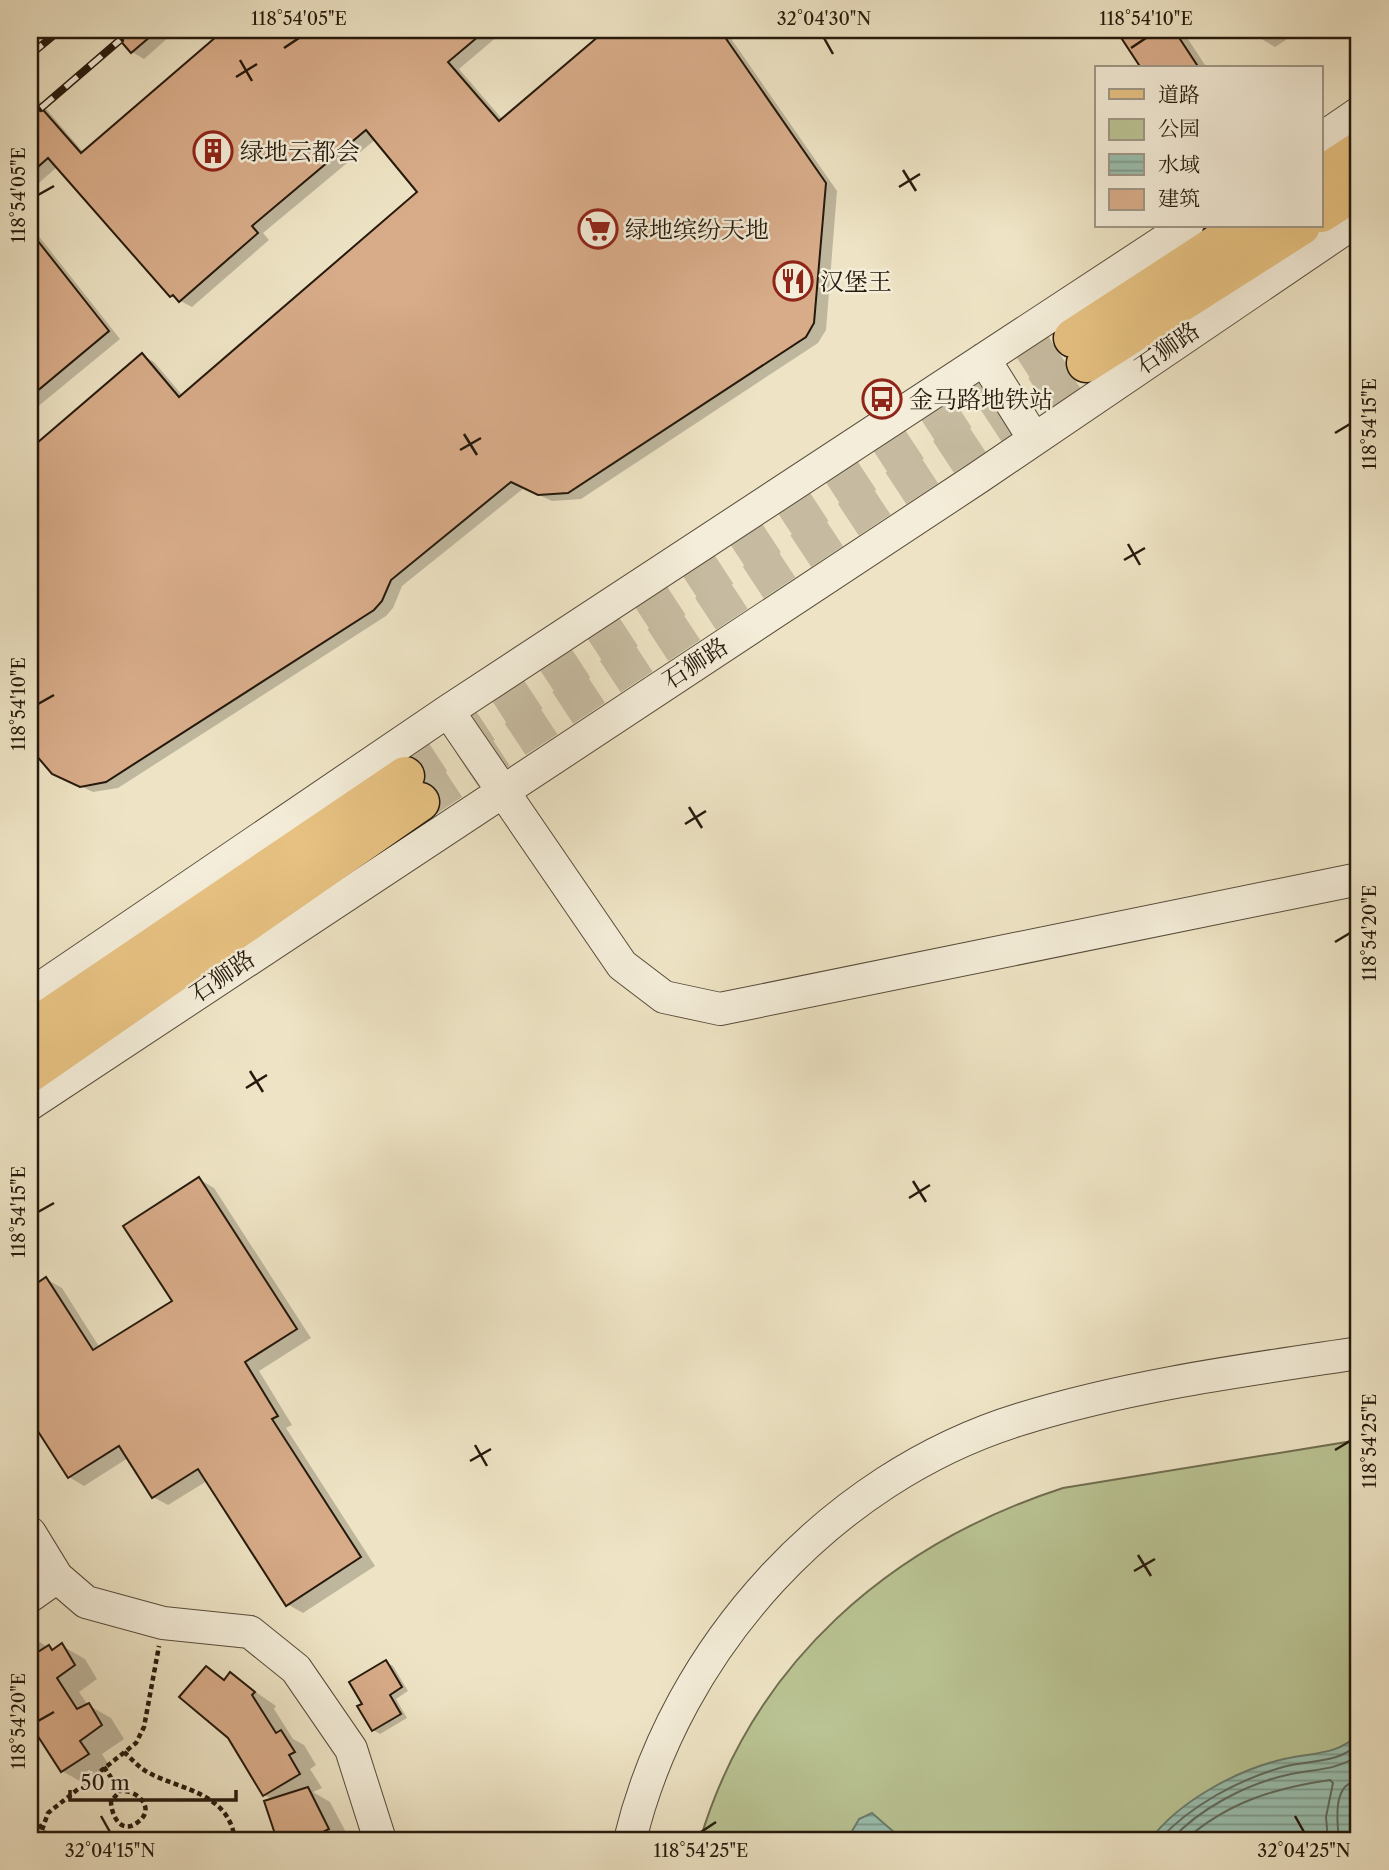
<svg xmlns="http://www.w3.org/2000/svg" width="1389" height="1870" font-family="'Libre Caslon Text','Noto Serif SC',serif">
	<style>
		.green { fill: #bac494; stroke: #706e50; stroke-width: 2 }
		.water { fill: url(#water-rules); stroke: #6b7d6e; stroke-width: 2 }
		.shadow { fill: #0003 }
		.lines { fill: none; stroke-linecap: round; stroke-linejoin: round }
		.shore { stroke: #606c5e; stroke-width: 2 }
		.building { fill: #d8ac89; stroke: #25190c; stroke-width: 2 }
		.major-tunnel { stroke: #c6bba0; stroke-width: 38; stroke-dasharray: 38 19; stroke-linecap: butt }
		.minor-casing { stroke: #574c3a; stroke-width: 34 }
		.major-casing { stroke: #25190c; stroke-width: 41 }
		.path { stroke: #25190c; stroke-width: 4.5; stroke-dasharray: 5 3.5; stroke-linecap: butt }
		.minor { stroke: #f4edd9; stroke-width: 32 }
		.major { stroke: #e7c282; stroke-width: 38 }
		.rail-casing { stroke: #25190c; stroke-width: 8 }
		.rail { stroke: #f4edd9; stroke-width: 5; stroke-dasharray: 16; stroke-linecap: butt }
		.ticks { fill: none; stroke: #25190c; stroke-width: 2.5 }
		.labels { text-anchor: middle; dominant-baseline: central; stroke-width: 5; stroke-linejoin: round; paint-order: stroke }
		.poi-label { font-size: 24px; fill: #25190c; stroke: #f4edd9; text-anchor: start }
		.street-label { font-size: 24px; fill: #25190c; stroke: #f4edd9 }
		.neatline { fill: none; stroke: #25190c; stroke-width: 2.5 }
		.ticks-label { font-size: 18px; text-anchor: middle; fill: #25190c }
	</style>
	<defs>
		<pattern id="water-rules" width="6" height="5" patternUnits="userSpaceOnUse" patternTransform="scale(1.75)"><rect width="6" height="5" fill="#9abfaf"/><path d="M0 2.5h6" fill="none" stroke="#7d9a8d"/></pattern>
	</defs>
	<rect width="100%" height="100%" fill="#eee4c5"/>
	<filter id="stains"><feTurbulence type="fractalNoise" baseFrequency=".00286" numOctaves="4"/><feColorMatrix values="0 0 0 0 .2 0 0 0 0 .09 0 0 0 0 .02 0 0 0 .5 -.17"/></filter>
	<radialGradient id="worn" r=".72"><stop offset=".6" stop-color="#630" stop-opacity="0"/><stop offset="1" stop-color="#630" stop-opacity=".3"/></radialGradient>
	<!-- green -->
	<path class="green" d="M1359,1440V1840H700C753,1663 890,1544 1063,1488Z"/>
	<!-- water -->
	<path class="water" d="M1359,1734V1788L1352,1820L1355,1840H1150C1179,1801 1237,1770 1284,1759C1313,1752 1336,1756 1359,1734Z
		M872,1813L903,1840H847L859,1819Z"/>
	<!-- shadow -->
	<path class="shadow" d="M113,30H177L144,59L132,52Z
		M226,30H505L459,69L503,120L608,30H725L837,191L826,330L818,343L581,499L552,501L524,488L402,586L393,608L386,616L118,788L93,792L53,773L30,746V451L142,355L154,362L183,396L420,192L376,139L263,233L269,240L192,307L171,296L58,166L30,191V90L84,153Z
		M1118,30H1182L1207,68H1143Z
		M1254,30H1294L1295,34L1275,47L1260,38Z
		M30,225L120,339L30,413Z
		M199,1179L214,1188L311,1338L259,1371L292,1425L286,1428L375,1566L303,1613L287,1604L207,1481L168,1505L153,1497L128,1458L84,1486L69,1477L30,1416V1290L46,1279L62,1288L100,1348L174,1302Z
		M30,1636L54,1651L62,1646L85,1659L97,1679L79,1692L88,1705L111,1718L124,1739L102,1754L110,1767L85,1784L62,1771L30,1714Z
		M386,1662L393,1666L408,1691L396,1699L407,1718L380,1734L373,1730L364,1704Z
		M207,1669L226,1680L230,1674L276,1706L274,1709L293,1739L304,1745L316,1765L310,1769L322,1788L313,1792L330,1802L350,1840H276L266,1802L273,1800L265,1795Z"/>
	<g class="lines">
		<!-- shore -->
		<path class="shore" d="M1159,1840C1191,1805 1238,1780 1283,1767C1310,1759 1337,1765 1359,1743
			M1171,1840C1199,1809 1246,1784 1287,1775C1313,1769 1336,1771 1359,1755
			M1185,1840C1228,1802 1275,1788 1330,1780L1333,1783L1326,1817L1328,1840
			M1339,1840C1337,1821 1332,1782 1359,1781"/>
	</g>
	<!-- building -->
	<path class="building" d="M111,30H158L131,53Z
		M224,30H486L448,62L499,121L606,30H720L826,183L814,323L806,337L568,493L538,495L511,482L391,580L382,601L374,610L106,782L80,787L52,774L30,748V449L142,353L179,397L417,192L366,130L252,226L258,233L179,302L173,295L170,297L48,158L30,174V95L81,153Z
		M1116,30H1174L1199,68H1141Z
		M30,231L109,331L30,397Z
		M199,1177L297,1329L245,1362L278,1416L272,1419L361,1557L286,1606L198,1469L152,1498L119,1446L68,1478L30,1419V1288L46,1277L93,1350L172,1301L123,1226Z
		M62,1643L75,1665L57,1678L77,1709L89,1703L102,1725L80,1741L89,1754L61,1772L30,1724V1657L49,1645L52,1650Z
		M386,1660L402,1687L390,1695L401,1714L372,1731L357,1706L362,1704L349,1682Z
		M206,1666L224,1680L230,1672L255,1692L252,1695L276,1733L281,1730L295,1752L289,1755L300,1774L263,1796L228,1738L179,1697Z
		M308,1787L329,1829L317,1835L320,1840H277L264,1801Z"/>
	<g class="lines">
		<!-- major-tunnel -->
		<path class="major-tunnel" d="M405,776L1073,338
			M420,802L1086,363"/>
		<!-- minor casing -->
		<g class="minor-casing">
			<path id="minor" d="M1321,139L1359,113
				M984,359L1034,439
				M448,711L622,965L664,997L720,1009L1359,879
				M30,995L448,711L1187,226
				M30,1104L979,477L1359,219
				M30,1533L57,1577L86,1602L163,1623L250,1632L296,1669L351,1749L380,1840
				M30,1596L57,1577
				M630,1840C676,1648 831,1477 1021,1419C1131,1385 1246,1370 1359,1353"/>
		</g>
		<!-- major casing -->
		<g class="major-casing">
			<path id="major" d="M1321,176L1359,151
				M1321,213L1359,189
				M1073,338L1245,226
				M1086,363L1301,226
				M30,1030L405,776
				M30,1073L420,802"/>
		</g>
		<!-- path -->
		<path class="path" d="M124,1752C132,1759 139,1768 149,1773C182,1790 229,1793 235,1840
			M104,1767L120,1791C136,1789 157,1808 138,1822C121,1836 111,1815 111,1801L120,1791
			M30,1810L49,1840
			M42,1830L48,1813L136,1743L144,1727L159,1646"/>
		<!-- minor -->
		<use href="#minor" class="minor"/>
		<!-- major -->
		<use href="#major" class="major"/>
		<!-- rail casing -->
		<g class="rail-casing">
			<path id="rail" d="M30,55L60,30
				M41,108L120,40"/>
		</g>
		<!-- rail -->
		<use href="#rail" class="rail"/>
	</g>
	<!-- ticks -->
	<path class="ticks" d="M824,38L833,54M284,48L299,38M1131,48L1146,38M240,60L252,81M236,77L257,64M903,170L916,191M899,187L920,174M38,195L54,186M1335,433L1350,424M464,434L477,455M460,450L481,438M1128,544L1140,565M1124,560L1145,548M38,704L54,695M689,807L702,828M685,824L706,811M1335,942L1350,933M250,1071L263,1092M246,1088L267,1075M913,1181L926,1202M909,1198L930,1185M38,1212L54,1203M475,1445L487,1466M1335,1450L1350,1441M470,1461L491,1449M1138,1555L1151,1576M1134,1571L1155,1559M38,1721L54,1712M101,1816L110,1832M1295,1816L1304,1832M701,1832L716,1822"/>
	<!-- icons -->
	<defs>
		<g id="building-ring" transform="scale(2.0125)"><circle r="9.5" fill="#f4edd9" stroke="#8f2418" stroke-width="1.5"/><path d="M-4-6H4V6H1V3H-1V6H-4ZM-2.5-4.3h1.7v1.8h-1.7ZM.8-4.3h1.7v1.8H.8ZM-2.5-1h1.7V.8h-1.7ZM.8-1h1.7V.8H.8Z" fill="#8f2418"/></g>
		<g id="supermarket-ring" transform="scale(2.0125)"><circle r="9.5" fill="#f4edd9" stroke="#8f2418" stroke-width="1.5"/><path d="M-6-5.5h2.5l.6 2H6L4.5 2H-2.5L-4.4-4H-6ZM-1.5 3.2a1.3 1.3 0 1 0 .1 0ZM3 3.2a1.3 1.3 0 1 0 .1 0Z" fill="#8f2418"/></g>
		<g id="restaurant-ring" transform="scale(2.0125)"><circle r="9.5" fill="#f4edd9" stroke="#8f2418" stroke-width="1.5"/><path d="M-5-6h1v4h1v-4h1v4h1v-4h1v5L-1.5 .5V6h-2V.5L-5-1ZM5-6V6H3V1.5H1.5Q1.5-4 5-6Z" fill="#8f2418"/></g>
		<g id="bus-ring" transform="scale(2.0125)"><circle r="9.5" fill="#f4edd9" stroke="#8f2418" stroke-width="1.5"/><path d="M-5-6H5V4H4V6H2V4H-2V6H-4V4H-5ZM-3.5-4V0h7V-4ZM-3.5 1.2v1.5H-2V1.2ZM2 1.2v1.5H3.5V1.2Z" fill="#8f2418"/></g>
	</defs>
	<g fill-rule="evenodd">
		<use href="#building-ring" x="213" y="151"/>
		<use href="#supermarket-ring" x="598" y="229"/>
		<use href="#restaurant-ring" x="793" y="281"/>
		<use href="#bus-ring" x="882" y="399"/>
	</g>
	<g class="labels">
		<!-- poi labels -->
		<g class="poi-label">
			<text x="240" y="151">绿地云都会</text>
			<text x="625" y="229">绿地缤纷天地</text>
			<text x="820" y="281">汉堡王</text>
			<text x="909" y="399">金马路地铁站</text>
		</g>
		<!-- street labels -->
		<g class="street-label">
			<text transform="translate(1167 348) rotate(-35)">石狮路</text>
			<text transform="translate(695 663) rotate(-33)">石狮路</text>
			<text transform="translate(222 976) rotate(-34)">石狮路</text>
		</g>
	</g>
	<!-- margin -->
	<rect width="1389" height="1870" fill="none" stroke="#eee4c5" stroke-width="77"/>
	<!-- legend -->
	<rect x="1095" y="66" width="228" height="161" fill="#f4edd9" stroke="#a19887" stroke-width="2"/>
	<rect x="1109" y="89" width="35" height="10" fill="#e7c282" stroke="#a19887" stroke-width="2"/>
	<text x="1158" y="102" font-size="21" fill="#25190c">道路</text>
	<rect x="1109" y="119" width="35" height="21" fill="#bac494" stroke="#a19887" stroke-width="2"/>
	<text x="1158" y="136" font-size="21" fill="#25190c">公园</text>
	<rect x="1109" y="154" width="35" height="21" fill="url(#water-rules)" stroke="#a19887" stroke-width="2"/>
	<text x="1158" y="172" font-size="21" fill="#25190c">水域</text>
	<rect x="1109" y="189" width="35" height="21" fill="#d8ac89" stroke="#a19887" stroke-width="2"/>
	<text x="1158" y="206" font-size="21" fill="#25190c">建筑</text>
	<!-- scale -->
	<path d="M70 1790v10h166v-10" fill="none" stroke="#25190c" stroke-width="3.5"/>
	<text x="80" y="1790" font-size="21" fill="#25190c" stroke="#f4edd9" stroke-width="5" paint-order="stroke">50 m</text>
	<rect x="38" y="38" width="1312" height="1794" class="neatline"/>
	<g class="ticks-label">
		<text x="299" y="25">118°54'05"E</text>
		<text x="824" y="25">32°04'30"N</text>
		<text x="1146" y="25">118°54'10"E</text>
		<text transform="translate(19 195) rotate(-90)" y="6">118°54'05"E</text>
		<text transform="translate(1370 424) rotate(-90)" y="6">118°54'15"E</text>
		<text transform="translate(19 704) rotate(-90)" y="6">118°54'10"E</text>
		<text transform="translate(1370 933) rotate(-90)" y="6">118°54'20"E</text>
		<text transform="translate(19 1212) rotate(-90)" y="6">118°54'15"E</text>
		<text transform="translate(1370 1441) rotate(-90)" y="6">118°54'25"E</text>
		<text transform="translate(19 1721) rotate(-90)" y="6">118°54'20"E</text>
		<text x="110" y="1857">32°04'15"N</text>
		<text x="701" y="1857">118°54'25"E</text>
		<text x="1304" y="1857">32°04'25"N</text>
	</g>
	<rect width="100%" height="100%" filter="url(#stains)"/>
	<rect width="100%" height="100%" fill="url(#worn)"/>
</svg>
